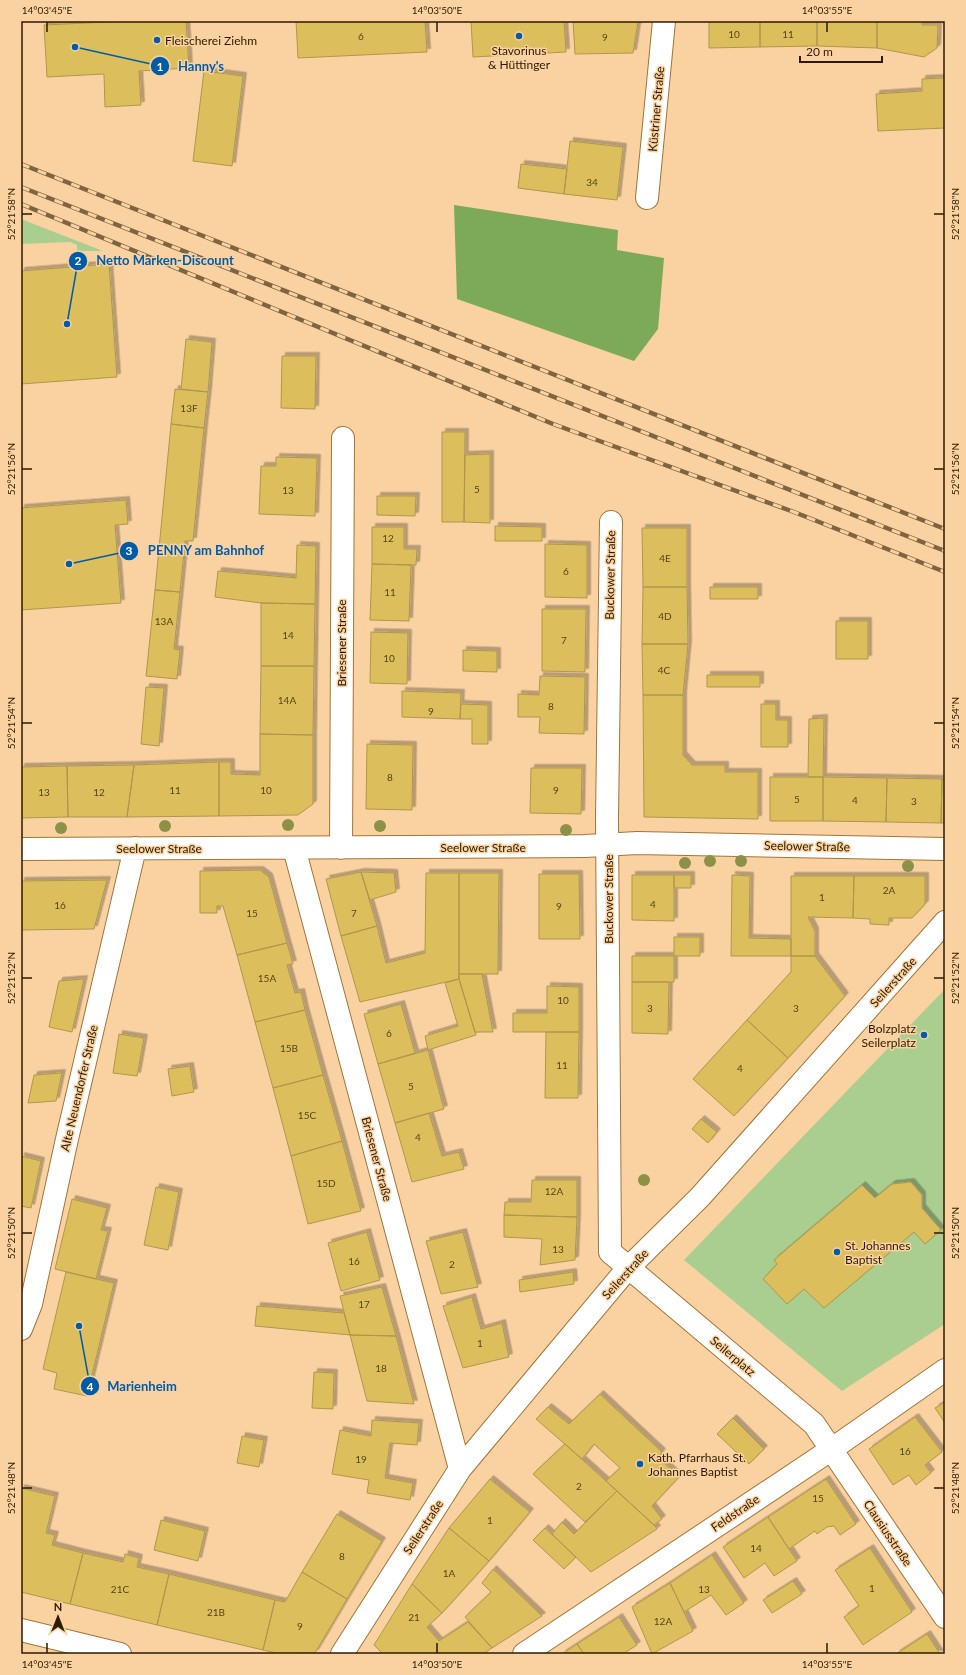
<svg xmlns="http://www.w3.org/2000/svg" width="966" height="1675" font-family="Lato,sans-serif">
	<style>
		.green { fill: #aace90 }
		.forest { fill: #7daa59 }
		.building { fill: #dcbe5d; stroke: #ae974d; filter: url(#shadow) }
		.lines { fill: none; stroke-linecap: round; stroke-linejoin: round }
		.minor-casing { stroke: #a37537; stroke-width: 24 }
		.minor { stroke: #fff; stroke-width: 22 }
		.rail-casing { stroke: #7f6441; stroke-width: 4.5 }
		.rail { stroke: #fad2a1; stroke-width: 3; stroke-dasharray: 9; stroke-linecap: butt }
		.tree { fill: #8d9148 }
		.ticks { fill: none; stroke: #2d1b01; stroke-width: 1.5 }
		.poi-dot { fill: #005ca9; stroke: #fad2a1; stroke-width: 1.5 }
		.labels { text-anchor: middle; dominant-baseline: central; stroke-width: 3; stroke-linejoin: round; paint-order: stroke }
		.number-label { font-size: 10px; fill: #594418 }
		.poi-label { font-size: 12px; fill: #2d1b01; stroke: #fad2a1; text-anchor: start }
		.street-label { font-size: 12px; fill: #2d1b01; stroke: #fad2a1 }
		.leader { fill: none; stroke: #005ca9; stroke-width: 1.5 }
		.callout-dot { fill: #005ca9; stroke: #fad2a1; stroke-width: 1.5 }
		.mark-label { font-size: 12px; text-anchor: middle; font-weight: bold; fill: #fff }
		.callout-label { font-size: 13px; text-anchor: middle; font-weight: bold; fill: #005ca9; stroke: #fad2a1; stroke-width: 3; stroke-linejoin: round; paint-order: stroke }
		.neatline { fill: none; stroke: #2d1b01; stroke-width: 1.5 }
		.ticks-label { font-size: 10px; text-anchor: middle; fill: #2d1b01 }
	</style>
	<defs>
		<filter id="shadow"><feDropShadow dx="3.5" dy="-3.5" stdDeviation="0" flood-color="#0004"/></filter>
	</defs>
	<rect width="100%" height="100%" fill="#fad2a1"/>
	<!-- green -->
	<path class="green" d="M21,219L103,251H77V245L70,242L21,244Z
		M945,989V1324L842,1391L684,1260Z"/>
	<!-- forest -->
	<path class="forest" d="M454,205L618,230L617,250L664,258L658,329L634,361L457,299Z"/>
	<!-- building -->
	<path class="building" d="M129,21H186L189,68L139,71L141,105L105,107L104,74L47,77L44,25Z
		M296,21H425L427,52L298,58Z
		M471,21H564L566,52L473,57Z
		M573,21H638L633,53L575,54Z
		M709,21H760V47L709,48Z
		M760,21H817V46L760,47Z
		M817,21H877V48L817,46Z
		M877,21H922V25H938L937,48L924,57L877,48Z
		M204,71L243,76L232,166L193,161Z
		M945,78V128L878,131L876,94L922,91V79Z
		M570,141L623,147L617,200L564,194Z
		M521,164L567,169L564,194L518,188Z
		M109,264L117,377L21,384V271Z
		M186,339L212,342L208,392L181,389Z
		M282,356H316L315,409L281,408Z
		M175,389L208,392L204,428L171,424Z
		M171,424L204,428L193,541H185L180,592L155,590Z
		M442,432H465L464,522H442Z
		M490,454V523L464,522L465,455Z
		M276,457L317,458L315,516L259,514L261,466H276Z
		M377,496H416L415,516L377,515Z
		M126,500L128,524L115,525L121,603L21,610V508Z
		M495,526L542,527V541H495Z
		M372,527H404V549H417L416,565L372,564Z
		M642,528H687V587H643Z
		M545,544L587,545V598L545,597Z
		M297,545L316,546L315,604L261,603L215,597L218,571L296,578Z
		M372,564L411,565L409,621L370,620Z
		M643,587H687L688,644H642Z
		M710,587H758V599H710Z
		M155,590L180,592L174,649L180,650L177,679L146,676Z
		M261,603L315,604L314,666H261Z
		M542,609H586L585,672L542,671Z
		M836,621H868V659H836Z
		M371,632L408,633L407,684L370,683Z
		M642,644H688L683,695H643Z
		M463,650L497,651V672L463,671Z
		M261,666H314L313,735L260,734Z
		M707,675H760V687H707Z
		M540,676L585,677L584,734L539,733L540,717H518V694L539,695Z
		M146,687L164,688L159,746L141,744Z
		M402,691L461,693L460,719L402,717Z
		M643,695H683V755L692,765H725V772H758V819L644,817Z
		M461,704L488,705V744H472V719H460Z
		M761,704H776V720H788V747H761Z
		M824,718L823,777H808L809,719Z
		M260,734L313,735V804L298,815L219,816V762H231V774L260,775Z
		M367,744L413,745L412,810L366,809Z
		M219,762V816L127,817L134,765Z
		M134,765L127,817H68L67,766Z
		M67,766L68,817L21,818V767Z
		M531,768H582L581,814L530,813Z
		M770,777H823V821H770Z
		M823,777L887,778L886,822L823,821Z
		M887,778L942,779L941,823L886,822Z
		M942,779H945V823H941Z
		M260,870L269,877L287,943L237,955L223,906H217V913H200V871Z
		M361,872L377,926L341,936L326,879Z
		M361,872L394,873L396,892L370,900Z
		M426,873H459V979L360,1002L341,936L377,926L386,963L425,953Z
		M459,873H499L498,974H459Z
		M539,874H579L580,939H539Z
		M632,875H674V921L632,920Z
		M674,875H691V888H674Z
		M732,875L750,876L749,938L791,939V956H731Z
		M791,876H854L853,918L808,917L815,931V956H791Z
		M854,876H925V904L912,918H889V925L870,924V919L853,918Z
		M107,880L94,929L21,930V881Z
		M674,937H700V956H674Z
		M287,943L293,964L287,965L295,993L301,992L305,1010L255,1022L237,955Z
		M632,956H674V982H632Z
		M791,956H815L845,996L788,1058L747,1020L791,972Z
		M459,974H482L493,1032H475L459,979Z
		M84,979L72,1032L49,1027L59,981Z
		M459,979L476,1035L428,1050L425,1036L458,1026L445,983Z
		M632,982H669L668,1034L632,1033Z
		M547,986L579,987V1032H513V1013H547Z
		M401,1004L415,1053L378,1064L364,1014Z
		M305,1010L323,1075L273,1088L255,1022Z
		M747,1020L788,1058L734,1116L693,1079Z
		M546,1032H579L578,1098H545Z
		M119,1034L144,1038L137,1076L113,1073Z
		M428,1050L444,1109L395,1123L378,1064Z
		M190,1066L194,1092L172,1096L168,1069Z
		M62,1073L56,1101L28,1103L34,1075Z
		M323,1075L342,1141L291,1156L273,1088Z
		M429,1113L442,1156L459,1152L464,1169L412,1182L395,1123Z
		M701,1119L717,1132L708,1143L692,1129Z
		M342,1141L361,1211L308,1224L291,1156Z
		M21,1156L41,1161L31,1208L21,1206Z
		M532,1180H577V1217L504,1215L505,1202H531Z
		M911,1182L922,1195V1208L941,1230L925,1244L914,1232L824,1308L804,1289L787,1304L763,1279L777,1264L774,1260L862,1185L875,1198L892,1184Z
		M156,1187L179,1192L168,1250L144,1245Z
		M72,1199L107,1208L101,1230L108,1231L96,1279L55,1269Z
		M504,1215L577,1217L575,1260L540,1265L542,1239L504,1237Z
		M367,1232L380,1280L341,1291L328,1243Z
		M463,1232L478,1287L441,1294L426,1241Z
		M66,1272L114,1283L87,1396L54,1389L57,1373L43,1369Z
		M573,1272L574,1284L520,1292L519,1280Z
		M382,1287L396,1336L350,1335L340,1296Z
		M472,1297L481,1329L502,1323L509,1357L463,1368L443,1306Z
		M257,1306L344,1313L350,1335L255,1326Z
		M350,1335L396,1336L414,1404L367,1401Z
		M314,1372L334,1373L333,1409L312,1408Z
		M600,1394L662,1452L658,1457L679,1477L652,1506L662,1519L654,1525L606,1481L620,1468L594,1444L582,1459L536,1419L548,1407L569,1424Z
		M945,1402V1423L935,1408Z
		M915,1417L942,1452L925,1465L931,1473L916,1485L909,1475L893,1485L869,1449Z
		M733,1418L764,1449L749,1464L717,1434Z
		M372,1420L419,1423L417,1445L390,1443L385,1478L413,1483L410,1500L367,1493L369,1480L332,1474L340,1430L371,1436Z
		M242,1436L264,1440L259,1467L237,1463Z
		M565,1444L617,1491L585,1522L533,1474Z
		M490,1479L530,1512L489,1561L449,1528Z
		M826,1479L856,1524L840,1535L834,1526L827,1527L817,1534L815,1531L789,1549L768,1517Z
		M21,1488L55,1496L46,1533L55,1535L52,1545L83,1553L70,1604L21,1592Z
		M617,1491L654,1525L657,1529L591,1572L552,1534L562,1522L574,1534Z
		M337,1514L382,1541L347,1599L302,1572Z
		M768,1517L797,1561L774,1576L765,1563L744,1578L723,1547Z
		M161,1520L205,1531L198,1561L154,1550Z
		M449,1528L489,1561L442,1613L412,1584Z
		M545,1528L576,1557L564,1569L533,1540Z
		M870,1548L912,1612L863,1645L844,1617L859,1606L835,1570Z
		M83,1553L123,1562L125,1554L139,1558L137,1567L169,1574L157,1625L70,1604Z
		M712,1555L744,1603L726,1615L711,1595L684,1612L670,1583Z
		M493,1569L542,1616L492,1648L465,1617L491,1592L482,1583Z
		M302,1572L347,1599L315,1653L280,1654L263,1650L275,1600L285,1602Z
		M169,1574L275,1600L263,1650L157,1625Z
		M793,1581L802,1594L772,1613L763,1600Z
		M670,1583L693,1631L652,1654L632,1607Z
		M412,1584L442,1613L427,1627L439,1641L468,1622L492,1648L483,1654H383L374,1645Z
		M619,1617L637,1645L623,1654H584L577,1644Z
		M927,1634L940,1654H896Z
		M577,1644L584,1654H562Z"/>
	<g class="lines">
		<!-- minor casing -->
		<g class="minor-casing">
			<path id="minor" d="M647,198L664,21
				M611,522L607,818L610,1252L814,1424L945,1617
				M294,848L460,1469
				M341,848L343,438
				M21,849L585,846L637,843L945,849
				M21,1329L31,1304L67,1139L135,848
				M21,1630L120,1654
				M342,1654L460,1469L628,1268L700,1197L945,922
				M524,1654L832,1449L945,1370"/>
		</g>
		<!-- minor -->
		<use href="#minor" class="minor"/>
		<!-- rail casing -->
		<g class="rail-casing">
			<path id="rail" d="M21,164L945,529
				M21,187L945,551
				M21,204L553,424L794,512L945,572"/>
		</g>
		<!-- rail -->
		<use href="#rail" class="rail"/>
	</g>
	<!-- trees -->
	<g class="tree">
		<circle cx="288" cy="825" r="6"/>
		<circle cx="165" cy="826" r="6"/>
		<circle cx="380" cy="826" r="6"/>
		<circle cx="61" cy="828" r="6"/>
		<circle cx="566" cy="830" r="6"/>
		<circle cx="710" cy="861" r="6"/>
		<circle cx="741" cy="861" r="6"/>
		<circle cx="685" cy="863" r="6"/>
		<circle cx="908" cy="866" r="6"/>
		<circle cx="644" cy="1180" r="6"/>
	</g>
	<!-- ticks -->
	<path class="ticks" d="M47,22V32M437,22V32M827,22V32M22,214H32M934,214H944M22,469H32M934,469H944M22,723H32M934,723H944M22,978H32M934,978H944M22,1233H32M934,1233H944M22,1488H32M934,1488H944M47,1643V1653M437,1643V1653M827,1643V1653"/>
	<!-- markers -->
	<g class="poi-dot">
		<circle cx="519" cy="36" r="4"/>
		<circle cx="157" cy="40" r="4"/>
		<circle cx="924" cy="1035" r="4"/>
		<circle cx="837" cy="1252" r="4"/>
		<circle cx="640" cy="1464" r="4"/>
	</g>
	<g class="labels">
		<!-- number labels -->
		<g class="number-label">
			<text x="734" y="34">10</text>
			<text x="788" y="34">11</text>
			<text x="361" y="36">6</text>
			<text x="605" y="37">9</text>
			<text x="592" y="182">34</text>
			<text x="189" y="408">13F</text>
			<text x="477" y="489">5</text>
			<text x="288" y="490">13</text>
			<text x="388" y="538">12</text>
			<text x="665" y="558">4E</text>
			<text x="566" y="571">6</text>
			<text x="390" y="592">11</text>
			<text x="665" y="616">4D</text>
			<text x="164" y="621">13A</text>
			<text x="288" y="635">14</text>
			<text x="564" y="640">7</text>
			<text x="389" y="658">10</text>
			<text x="664" y="670">4C</text>
			<text x="287" y="700">14A</text>
			<text x="551" y="706">8</text>
			<text x="431" y="711">9</text>
			<text x="390" y="777">8</text>
			<text x="175" y="790">11</text>
			<text x="266" y="790">10</text>
			<text x="556" y="790">9</text>
			<text x="44" y="792">13</text>
			<text x="99" y="792">12</text>
			<text x="797" y="799">5</text>
			<text x="855" y="800">4</text>
			<text x="914" y="801">3</text>
			<text x="889" y="890">2A</text>
			<text x="822" y="897">1</text>
			<text x="653" y="904">4</text>
			<text x="60" y="905">16</text>
			<text x="559" y="906">9</text>
			<text x="252" y="913">15</text>
			<text x="354" y="913">7</text>
			<text x="267" y="978">15A</text>
			<text x="563" y="1000">10</text>
			<text x="650" y="1008">3</text>
			<text x="796" y="1008">3</text>
			<text x="389" y="1033">6</text>
			<text x="289" y="1048">15B</text>
			<text x="562" y="1065">11</text>
			<text x="740" y="1068">4</text>
			<text x="411" y="1086">5</text>
			<text x="307" y="1115">15C</text>
			<text x="418" y="1137">4</text>
			<text x="326" y="1183">15D</text>
			<text x="554" y="1191">12A</text>
			<text x="558" y="1249">13</text>
			<text x="354" y="1261">16</text>
			<text x="452" y="1264">2</text>
			<text x="364" y="1304">17</text>
			<text x="480" y="1343">1</text>
			<text x="381" y="1368">18</text>
			<text x="905" y="1451">16</text>
			<text x="361" y="1459">19</text>
			<text x="579" y="1486">2</text>
			<text x="818" y="1498">15</text>
			<text x="490" y="1520">1</text>
			<text x="756" y="1548">14</text>
			<text x="342" y="1556">8</text>
			<text x="449" y="1573">1A</text>
			<text x="872" y="1588">1</text>
			<text x="120" y="1589">21C</text>
			<text x="704" y="1589">13</text>
			<text x="216" y="1612">21B</text>
			<text x="414" y="1617">21</text>
			<text x="663" y="1621">12A</text>
			<text x="300" y="1626">9</text>
		</g>
		<!-- poi labels -->
		<g class="poi-label">
			<text x="165" y="40">Fleischerei Ziehm</text>
			<text x="519" y="50" text-anchor="middle">Stavorinus<tspan x="519" dy="14">&amp; Hüttinger</tspan></text>
			<text x="916" y="1028" text-anchor="end">Bolzplatz<tspan x="916" dy="14">Seilerplatz</tspan></text>
			<text x="845" y="1245">St. Johannes<tspan x="845" dy="14">Baptist</tspan></text>
			<text x="648" y="1457">Kath. Pfarrhaus St.<tspan x="648" dy="14">Johannes Baptist</tspan></text>
		</g>
		<!-- street labels -->
		<g class="street-label">
			<text transform="translate(656 109) rotate(-85)">Küstriner Straße</text>
			<text transform="translate(610 575) rotate(-89)">Buckower Straße</text>
			<text transform="translate(341 643) rotate(-90)">Briesener Straße</text>
			<text transform="translate(807 846) rotate(1)">Seelower Straße</text>
			<text x="483" y="847">Seelower Straße</text>
			<text x="159" y="848">Seelower Straße</text>
			<text transform="translate(608 899) rotate(-90)">Buckower Straße</text>
			<text transform="translate(893 982) rotate(-48)">Seilerstraße</text>
			<text transform="translate(79 1088) rotate(-77)">Alte Neuendorfer Straße</text>
			<text transform="translate(377 1159) rotate(75)">Briesener Straße</text>
			<text transform="translate(625 1274) rotate(-48)">Seilerstraße</text>
			<text transform="translate(733 1356) rotate(40)">Seilerplatz</text>
			<text transform="translate(735 1513) rotate(-34)">Feldstraße</text>
			<text transform="translate(423 1527) rotate(-57)">Seilerstraße</text>
			<text transform="translate(888 1533) rotate(56)">Clausiusstraße</text>
		</g>
	</g>
	<!-- callouts -->
	<path class="leader" d="M75 47L160 66M67 324L78 261M69 564L129 551M79 1326L90 1386"/>
	<g class="callout-dot">
		<circle cx="75" cy="47" r="4"/>
		<circle cx="67" cy="324" r="4"/>
		<circle cx="69" cy="564" r="4"/>
		<circle cx="79" cy="1326" r="4"/>
		<circle cx="160" cy="66" r="10"/>
		<circle cx="78" cy="261" r="10"/>
		<circle cx="129" cy="551" r="10"/>
		<circle cx="90" cy="1386" r="10"/>
	</g>
	<g class="mark-label">
		<text x="160" y="71">1</text>
		<text x="78" y="265">2</text>
		<text x="129" y="555">3</text>
		<text x="90" y="1391">4</text>
	</g>
	<g class="callout-label">
		<text x="201" y="71">Hanny's</text>
		<text x="165" y="265">Netto Marken-Discount</text>
		<text x="206" y="555">PENNY am Bahnhof</text>
		<text x="142" y="1391">Marienheim</text>
	</g>
	<!-- border -->
	<rect width="966" height="1675" fill="none" stroke="#fad2a1" stroke-width="44"/>
	<!-- north arrow -->
	<g transform="translate(58 1617)" stroke="#fad2a1" stroke-width="3" paint-order="stroke">
	<path d="M0-3L7 15L0 10L-7 15Z" fill="#2d1b01"/>
	<text y="-6" font-size="11" font-weight="bold" text-anchor="middle" fill="#2d1b01">N</text>
	</g>
	<!-- scale -->
	<path d="M800 56v6h82v-6" fill="none" stroke="#2d1b01" stroke-width="2"/>
	<text x="806" y="56" font-size="12" fill="#2d1b01" stroke="#fad2a1" stroke-width="3" paint-order="stroke">20 m</text>
	<rect x="22" y="22" width="922" height="1631" class="neatline"/>
	<g class="ticks-label">
		<text x="47" y="14">14°03'45"E</text>
		<text x="437" y="14">14°03'50"E</text>
		<text x="827" y="14">14°03'55"E</text>
		<text transform="translate(11 214) rotate(-90)" y="4">52°21'58"N</text>
		<text transform="translate(955 214) rotate(-90)" y="4">52°21'58"N</text>
		<text transform="translate(11 469) rotate(-90)" y="4">52°21'56"N</text>
		<text transform="translate(955 469) rotate(-90)" y="4">52°21'56"N</text>
		<text transform="translate(11 723) rotate(-90)" y="4">52°21'54"N</text>
		<text transform="translate(955 723) rotate(-90)" y="4">52°21'54"N</text>
		<text transform="translate(11 978) rotate(-90)" y="4">52°21'52"N</text>
		<text transform="translate(955 978) rotate(-90)" y="4">52°21'52"N</text>
		<text transform="translate(11 1233) rotate(-90)" y="4">52°21'50"N</text>
		<text transform="translate(955 1233) rotate(-90)" y="4">52°21'50"N</text>
		<text transform="translate(11 1488) rotate(-90)" y="4">52°21'48"N</text>
		<text transform="translate(955 1488) rotate(-90)" y="4">52°21'48"N</text>
		<text x="47" y="1668">14°03'45"E</text>
		<text x="437" y="1668">14°03'50"E</text>
		<text x="827" y="1668">14°03'55"E</text>
	</g>
</svg>
